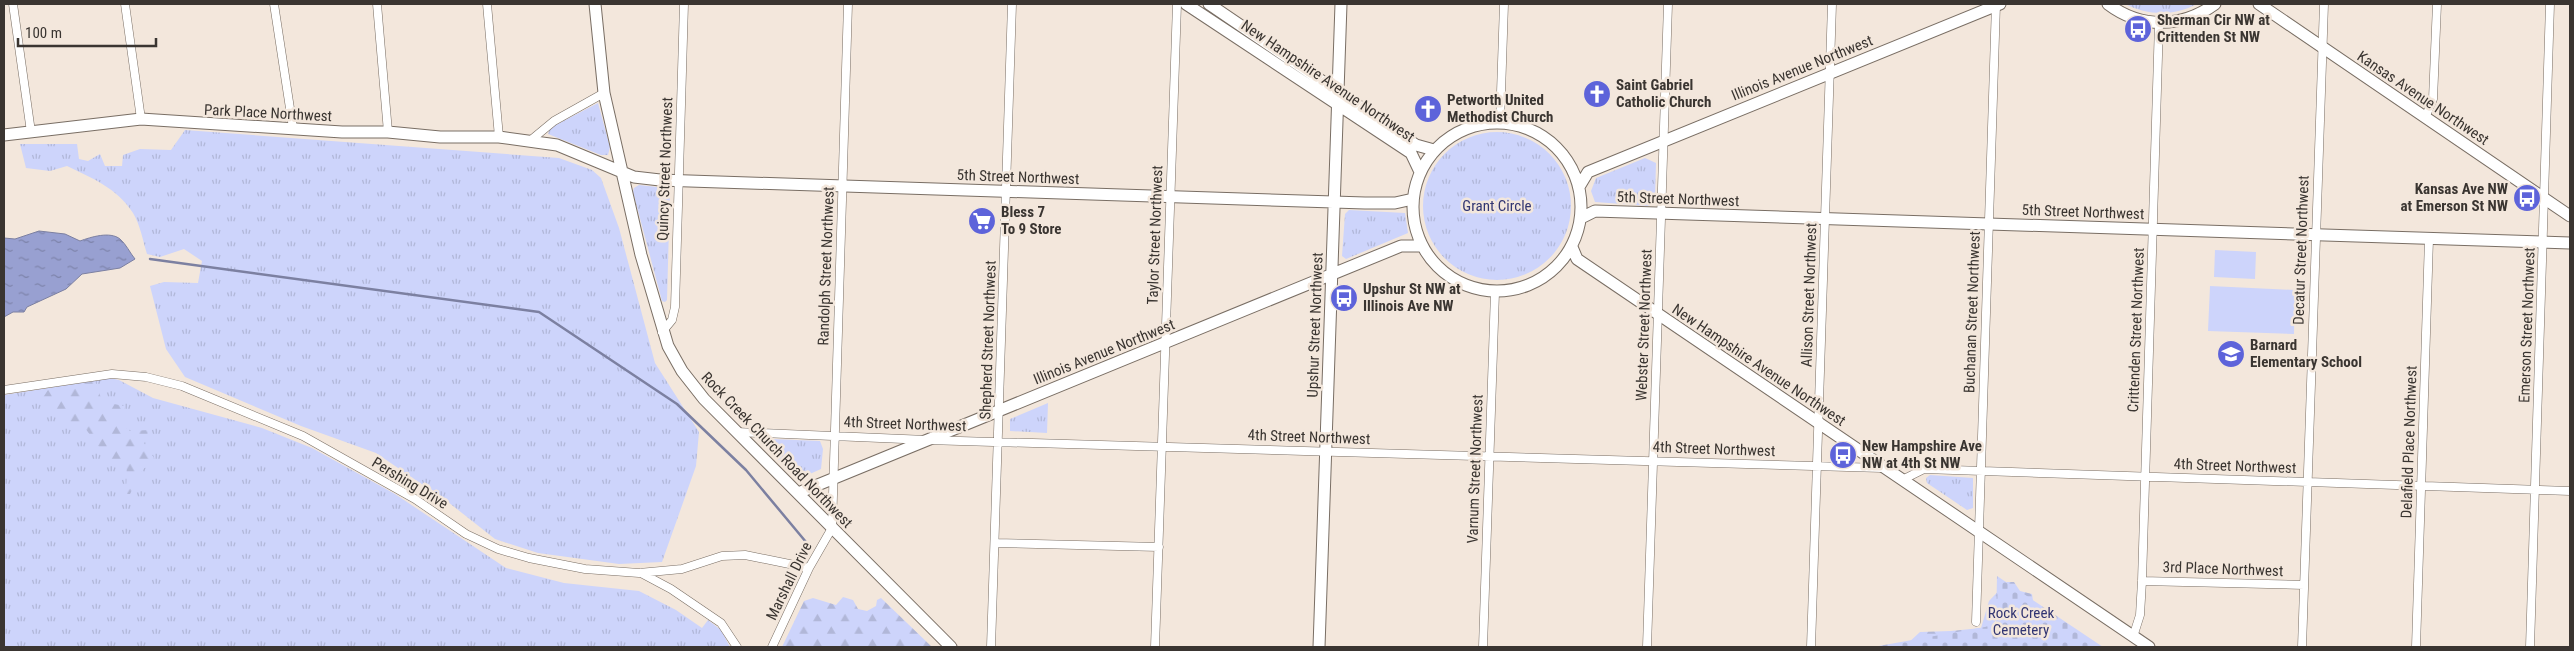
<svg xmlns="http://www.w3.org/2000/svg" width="2574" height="651" font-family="'Roboto Condensed',sans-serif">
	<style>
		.grass { fill: url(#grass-tufts) }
		.forest { fill: url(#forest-firs) }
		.cemetery { fill: url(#cemetery-stones) }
		.pitch { fill: #cdd4fb }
		.water { fill: url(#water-ripples); stroke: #7c80a1 }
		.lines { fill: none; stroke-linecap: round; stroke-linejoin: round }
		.stream { stroke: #7c80a1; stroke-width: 2.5 }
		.street-casing { stroke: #796e64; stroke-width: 9 }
		.secondary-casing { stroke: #796e64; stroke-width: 13 }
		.street { stroke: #fff; stroke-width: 8 }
		.secondary { stroke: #fff; stroke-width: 11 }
		.labels { text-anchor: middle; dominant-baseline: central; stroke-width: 5; stroke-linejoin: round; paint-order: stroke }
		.poi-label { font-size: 15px; font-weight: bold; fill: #3a3531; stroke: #f3e7dc; text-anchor: start }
		.street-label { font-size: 15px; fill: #3a3531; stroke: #f3e7dc }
		.park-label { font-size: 15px; fill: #313572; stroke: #f3e7dc }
	</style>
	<defs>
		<pattern id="grass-tufts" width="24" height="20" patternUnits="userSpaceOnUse" patternTransform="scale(1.25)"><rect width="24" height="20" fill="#cdd4fb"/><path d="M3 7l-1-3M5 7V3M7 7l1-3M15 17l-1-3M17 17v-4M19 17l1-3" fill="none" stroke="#b1b7d8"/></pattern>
		<pattern id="forest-firs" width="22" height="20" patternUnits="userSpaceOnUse" patternTransform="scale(1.25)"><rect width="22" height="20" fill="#cdd4fb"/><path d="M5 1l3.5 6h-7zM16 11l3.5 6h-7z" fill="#b1b7d8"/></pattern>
		<pattern id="cemetery-stones" width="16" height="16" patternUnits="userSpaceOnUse" patternTransform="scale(1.25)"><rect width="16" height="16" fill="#cdd4fb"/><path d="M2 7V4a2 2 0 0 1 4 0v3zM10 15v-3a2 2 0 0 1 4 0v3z" fill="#b1b7d8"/></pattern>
		<pattern id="water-ripples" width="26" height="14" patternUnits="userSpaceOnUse" patternTransform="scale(1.25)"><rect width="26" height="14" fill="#98a0d1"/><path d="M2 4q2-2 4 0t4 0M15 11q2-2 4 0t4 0" fill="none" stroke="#7d83aa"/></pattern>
	</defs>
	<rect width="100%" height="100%" fill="#f3e7dc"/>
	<!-- grass -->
	<path class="grass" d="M2125,4H2197C2174,16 2149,16 2125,4Z
		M598,103L610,147L608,155H601L548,134L550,128Z
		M185,130L559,158L592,170L601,178L619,228L655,363L699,432L696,466L662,562L619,564L538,553L495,539L448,502L376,453L301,426L185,377L166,349L150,286L164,282L198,283L202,261L184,249L160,257L147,254C143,241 140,224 133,213C117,188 92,178 67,166L50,171L26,168L20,144H77L79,159L88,161L100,154L105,166H122L123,155L140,149L171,150Z
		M1423 206a74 74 0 1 1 148 0a74 74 0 1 1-148 0Z
		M1645,158L1656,163L1655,199L1649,206L1595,202L1591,191L1596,178Z
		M639,185L666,188L670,191L667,300L665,302L662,301L633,192L634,188Z
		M1349,210L1405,213L1408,233L1346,259L1342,256L1345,214Z
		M110,378L119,380L153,398L262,428L312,448L395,494L506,568L564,583L639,591L676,610L702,628L708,620L721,630L730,647H4V395Z
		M1048,403L1047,433L1010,431V419Z
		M772,439L820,441L823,449L821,469L803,477H795L768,449Z
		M1930,475L1973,478V508L1967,510L1927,483L1926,478Z"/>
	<!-- forest -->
	<path class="forest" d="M95,381L101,398L114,404L124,406L125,427L130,431L149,430L144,443L154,458L151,464L143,469L130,494H127C125,485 128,476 126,466L102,462L99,447L85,428C73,429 70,420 61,414C55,410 48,411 42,406V399L48,390Z
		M2007,582H2014L2020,591L2032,594L2034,607L2006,621H1995L1994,629L1907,647V644L1920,632L1951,631L1981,628L1989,601Z
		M843,597L853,600L858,609L867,611L876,606L877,600L881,598L932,647H782L804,601L813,598L836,605Z"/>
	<!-- cemetery -->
	<path class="cemetery" d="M1997,576L2103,647H1873L1996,625Z"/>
	<!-- pitch -->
	<path class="pitch" d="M2215,250L2256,252L2255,279L2214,277Z
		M2210,286L2295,290L2294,334L2208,331Z"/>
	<!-- water -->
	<path class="water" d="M39,231L65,234L80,241C91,237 110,231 120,239C126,244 130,253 135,259L120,268L82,274L66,289L27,307L24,312H13L4,317V238L15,239Z"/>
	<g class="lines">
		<!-- stream -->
		<path class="stream" d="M150,259L539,312L677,404L746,470L806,542"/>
		<!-- street casing -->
		<g class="street-casing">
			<path id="street" d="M13,4L31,132
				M125,4L141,119
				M274,4L293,128
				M377,4L388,132
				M487,4L499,137
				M2425,118L2433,99L2437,4
				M1500,122L1504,4
				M531,140L554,121L604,93
				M662,332L672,320L675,307L684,4
				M4,390L112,374L146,377L182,386L303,436L415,499L466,534L498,549L529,558L585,569L639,573L682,569L722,556L745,555L809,568
				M736,432L927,440L1882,468
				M1902,480L1924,469L2570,491
				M995,543L1159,547
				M641,573L671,589L721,623L737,647
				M2142,581L2304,585
				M1976,622L1996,4
				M2133,637L2140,615L2142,581L2159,23
				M772,647L809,568L832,528L848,4
				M991,647L1012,4
				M1155,647L1177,4
				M1483,647L1495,292
				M1647,647L1668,4
				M1811,647L1832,4
				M2302,647L2324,4
				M2416,647L2429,239
				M2530,647L2550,4"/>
		</g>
		<!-- secondary casing -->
		<g class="secondary-casing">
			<path id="secondary" d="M595,4L604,93L641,255L668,346L682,371L704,399L951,647
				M1186,4L1411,153L1420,172
				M1209,4L1416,145L1434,150
				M2108,4C2141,29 2182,28 2215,4
				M2259,4L2570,216
				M1413 207a84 84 0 1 1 168 0a84 84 0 1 1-168 0Z
				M4,135L141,119L342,132H388L440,137H499L557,145L634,177L660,180L1365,203H1395L1413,199
				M1579,187L1588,172L2000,4
				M1581,218L1595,211L2570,243
				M1572,247L1577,259L2149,647
				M798,493L1401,246H1422
				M1319,647L1341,4"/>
		</g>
		<!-- street -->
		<use href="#street" class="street"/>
		<!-- secondary -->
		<use href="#secondary" class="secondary"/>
	</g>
	<!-- icons -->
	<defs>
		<g id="bus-disc" transform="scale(1.4375)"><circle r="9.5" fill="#5d63da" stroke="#f3e7dc"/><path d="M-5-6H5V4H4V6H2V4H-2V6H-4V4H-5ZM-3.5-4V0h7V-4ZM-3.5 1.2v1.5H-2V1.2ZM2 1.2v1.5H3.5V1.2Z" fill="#fff"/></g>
		<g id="church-disc" transform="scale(1.4375)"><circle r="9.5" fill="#5d63da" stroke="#f3e7dc"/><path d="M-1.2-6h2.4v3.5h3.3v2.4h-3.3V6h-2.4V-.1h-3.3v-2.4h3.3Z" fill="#fff"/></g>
		<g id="supermarket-disc" transform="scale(1.4375)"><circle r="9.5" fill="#5d63da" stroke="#f3e7dc"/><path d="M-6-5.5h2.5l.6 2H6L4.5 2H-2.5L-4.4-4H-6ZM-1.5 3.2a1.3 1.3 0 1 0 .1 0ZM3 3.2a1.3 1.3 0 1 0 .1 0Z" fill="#fff"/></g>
		<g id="school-disc" transform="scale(1.4375)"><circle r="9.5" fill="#5d63da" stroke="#f3e7dc"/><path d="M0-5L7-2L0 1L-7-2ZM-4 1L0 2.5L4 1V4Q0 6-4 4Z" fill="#fff"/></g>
	</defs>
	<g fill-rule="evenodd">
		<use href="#bus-disc" x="2138" y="29"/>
		<use href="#church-disc" x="1597" y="94"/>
		<use href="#church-disc" x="1428" y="109"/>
		<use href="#bus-disc" x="2527" y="198"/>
		<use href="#supermarket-disc" x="982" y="221"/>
		<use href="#bus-disc" x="1344" y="298"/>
		<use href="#school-disc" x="2231" y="354"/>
		<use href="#bus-disc" x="1843" y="455"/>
	</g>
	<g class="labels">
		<!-- poi labels -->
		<g class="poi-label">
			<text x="2157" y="20">Sherman Cir NW at<tspan x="2157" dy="17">Crittenden St NW</tspan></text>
			<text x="1616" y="85">Saint Gabriel<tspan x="1616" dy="17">Catholic Church</tspan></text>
			<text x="1447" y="100">Petworth United<tspan x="1447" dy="17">Methodist Church</tspan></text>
			<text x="2508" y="189" text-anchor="end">Kansas Ave NW<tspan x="2508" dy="17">at Emerson St NW</tspan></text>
			<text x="1001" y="212">Bless 7<tspan x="1001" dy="17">To 9 Store</tspan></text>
			<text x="1363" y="289">Upshur St NW at<tspan x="1363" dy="17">Illinois Ave NW</tspan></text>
			<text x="2250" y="345">Barnard<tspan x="2250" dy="17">Elementary School</tspan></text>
			<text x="1862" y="446">New Hampshire Ave<tspan x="1862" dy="17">NW at 4th St NW</tspan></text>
		</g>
		<!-- street labels -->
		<g class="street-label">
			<text transform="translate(1802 68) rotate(-22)">Illinois Avenue Northwest</text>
			<text transform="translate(1328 81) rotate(34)">New Hampshire Avenue Northwest</text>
			<text transform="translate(2423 98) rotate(34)">Kansas Avenue Northwest</text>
			<text transform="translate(268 113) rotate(3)">Park Place Northwest</text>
			<text transform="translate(665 169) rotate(-88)">Quincy Street Northwest</text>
			<text transform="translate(1018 177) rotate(2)">5th Street Northwest</text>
			<text transform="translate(1678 199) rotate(2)">5th Street Northwest</text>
			<text transform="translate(2083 212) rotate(2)">5th Street Northwest</text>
			<text transform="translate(1155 235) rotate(-88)">Taylor Street Northwest</text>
			<text transform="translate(2301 250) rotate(-88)">Decatur Street Northwest</text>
			<text transform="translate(826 266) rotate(-88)">Randolph Street Northwest</text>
			<text transform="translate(1809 295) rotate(-88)">Allison Street Northwest</text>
			<text transform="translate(1972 312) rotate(-88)">Buchanan Street Northwest</text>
			<text transform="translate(1315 325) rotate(-88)">Upshur Street Northwest</text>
			<text transform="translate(1644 325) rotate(-88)">Webster Street Northwest</text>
			<text transform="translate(2527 325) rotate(-88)">Emerson Street Northwest</text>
			<text transform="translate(2136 330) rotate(-88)">Crittenden Street Northwest</text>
			<text transform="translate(988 340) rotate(-88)">Shepherd Street Northwest</text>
			<text transform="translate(1104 352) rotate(-22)">Illinois Avenue Northwest</text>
			<text transform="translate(1759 365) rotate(34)">New Hampshire Avenue Northwest</text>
			<text transform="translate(905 424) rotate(2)">4th Street Northwest</text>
			<text transform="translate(1309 437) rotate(2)">4th Street Northwest</text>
			<text transform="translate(2409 442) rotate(-88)">Delafield Place Northwest</text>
			<text transform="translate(1714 449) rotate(2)">4th Street Northwest</text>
			<text transform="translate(777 450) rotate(46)">Rock Creek Church Road Northwest</text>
			<text transform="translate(2235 466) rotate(2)">4th Street Northwest</text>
			<text transform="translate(1475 469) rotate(-88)">Varnum Street Northwest</text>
			<text transform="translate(410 483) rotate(31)">Pershing Drive</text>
			<text transform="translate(2223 569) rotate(2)">3rd Place Northwest</text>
			<text transform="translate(789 581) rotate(-64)">Marshall Drive</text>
		</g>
		<!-- park labels -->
		<g class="park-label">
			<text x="1497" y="206">Grant Circle</text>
			<text x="2021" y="613">Rock Creek<tspan x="2021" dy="17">Cemetery</tspan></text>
		</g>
	</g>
	<!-- border -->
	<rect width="2574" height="651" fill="none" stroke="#3a3531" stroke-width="10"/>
	<!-- scale -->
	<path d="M18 38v8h138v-8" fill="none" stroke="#3a3531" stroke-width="2.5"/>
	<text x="25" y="38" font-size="15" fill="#3a3531" stroke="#f3e7dc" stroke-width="4" paint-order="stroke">100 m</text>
</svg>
